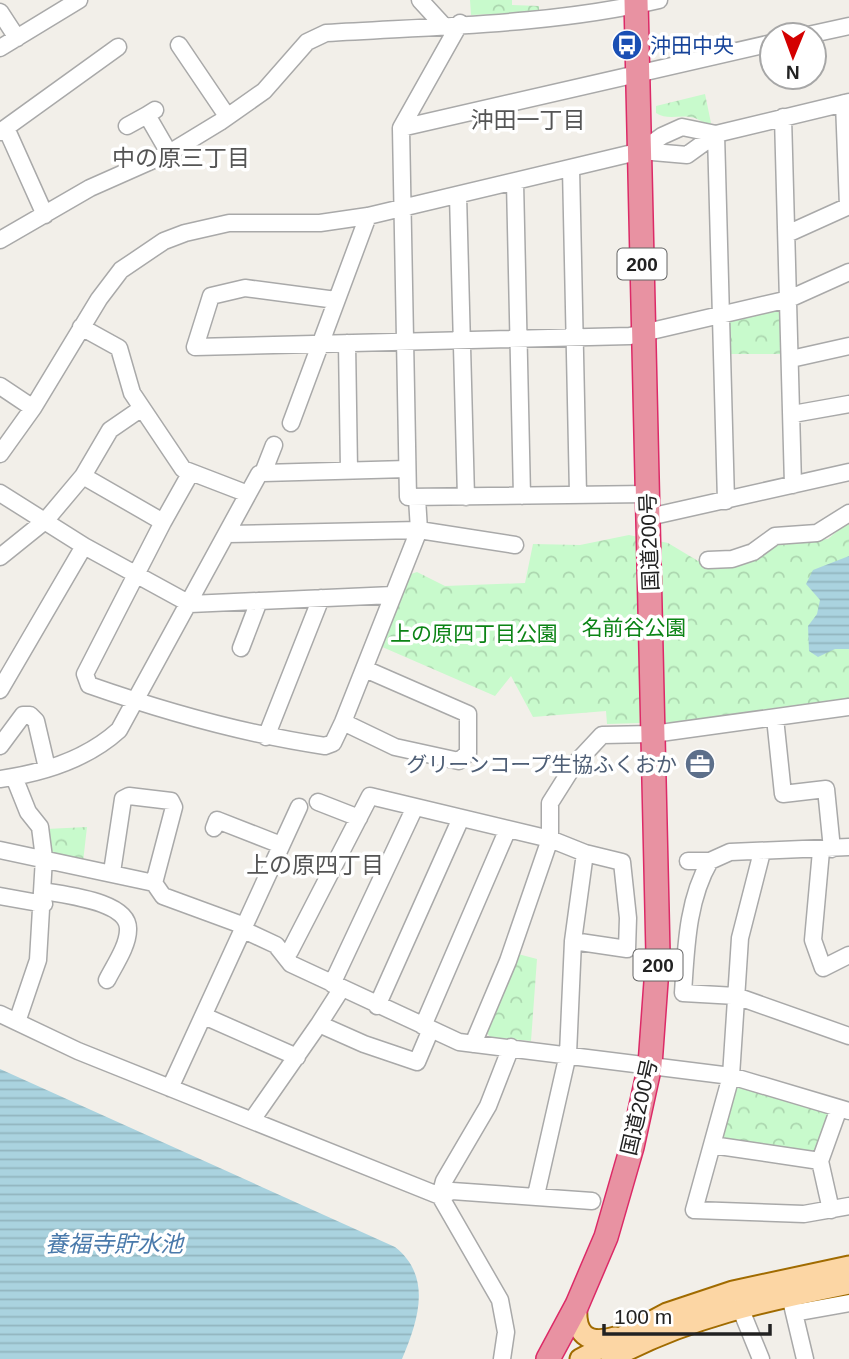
<svg xmlns="http://www.w3.org/2000/svg" width="849" height="1359" font-family="Helvetica,'Noto Sans JP',sans-serif">
	<style>
		.park { fill: url(#park-crowns) }
		.water { fill: url(#water-rules) }
		.lines { fill: none; stroke-linecap: round; stroke-linejoin: round }
		.minor-casing { stroke: #a9a9a9; stroke-width: 19 }
		.major-casing { stroke: #a06b00; stroke-width: 23 }
		.highway-casing { stroke: #dc2a67; stroke-width: 26 }
		.minor { stroke: #fff; stroke-width: 16 }
		.major { stroke: #fcd6a4; stroke-width: 19 }
		.highway { stroke: #e892a2; stroke-width: 23 }
		.labels { text-anchor: middle; dominant-baseline: central; stroke-width: 7; stroke-linejoin: round; paint-order: stroke }
		.shield { fill: #fff; stroke: #646464; stroke-width: 2 }
		.shield-label { font-size: 19px; font-weight: bold; fill: #222 }
		.transit-label { font-size: 21px; fill: #164399; stroke: #fff; text-anchor: start }
		.street-label { font-size: 21px; fill: #222; stroke: #fff }
		.park-label { font-size: 21px; fill: #0c8416; stroke: #fff }
		.service-label { font-size: 21px; fill: #4e5e75; stroke: #fff; text-anchor: end }
		.neighbourhood-label { font-size: 23px; fill: #555; stroke: #fff }
		.water-label { font-size: 23px; font-style: italic; fill: #4a7aab; stroke: #fff }
	</style>
	<defs>
		<pattern id="park-crowns" width="20" height="18" patternUnits="userSpaceOnUse" patternTransform="scale(1.75)"><rect width="20" height="18" fill="#c8facc"/><path d="M2 6a3 3 0 1 1 6 0M12 15a3 3 0 1 1 6 0" fill="none" stroke="#acd6af"/></pattern>
		<pattern id="water-rules" width="6" height="5" patternUnits="userSpaceOnUse" patternTransform="scale(1.75)"><rect width="6" height="5" fill="#aad3df"/><path d="M0 2.5h6" fill="none" stroke="#92b5bf"/></pattern>
	</defs>
	<rect width="100%" height="100%" fill="#f2efe9"/>
	<!-- park -->
	<path class="park" d="M470,0H512V5L539,6V12L471,15Z
		M705,94L711,123C702,124 699,118 690,117C678,115 667,120 656,113V106Z
		M779,311L784,316L786,354H729L730,320Z
		M849,521V698L673,722L607,724L606,711L533,717L511,676L495,696L380,646L408,575L417,572L445,586L525,583L533,544L580,545L629,535L668,543L698,561L732,563L775,542L828,539Z
		M87,827L83,862L48,856L46,829Z
		M518,954L537,959L531,1041L490,1037L487,1033Z
		M739,1085L828,1112L829,1116L816,1153L723,1140L720,1136L733,1088Z"/>
	<!-- water -->
	<path class="water" d="M849,556V649H835L818,657L809,651L808,626L817,614L820,600L806,584L813,570Z
		M0,1069L395,1247C433,1277 418,1321 402,1359H0Z"/>
	<g class="lines">
		<!-- minor casing -->
		<g class="minor-casing">
			<path id="minor" d="M420,0L442,24
				M0,12L17,38
				M460,23L401,128L408,497L648,494
				M808,35L849,26
				M179,45L227,116
				M0,48L79,0
				M844,103L848,206
				M155,110L147,115L169,153
				M783,117L793,485
				M127,126L147,115
				M6,128L45,215
				M401,128L772,43
				M0,132L118,47
				M716,134L726,501
				M641,151L662,136L682,127L716,134L849,102
				M571,168L578,494
				M515,182L522,496
				M458,195L466,497
				M787,234L849,206
				M0,240L90,188L169,153L220,122L264,91L307,42L326,33C436,26 552,25 659,0
				M336,300L245,288L211,296L195,347L630,336L789,299L849,272
				M347,343L349,470
				M791,359L849,346
				M0,386L33,408
				M793,414L849,404
				M291,423L368,216
				M0,454L33,408L99,299L121,270L164,241L185,233L229,223H320L368,216L641,151L687,155L716,134
				M263,473L407,469
				M83,476L163,522L85,674L89,685C166,712 244,734 325,746L333,743L343,722L419,530L417,498
				M0,493L84,546L190,604L393,595
				M248,494L259,474L263,473L274,445
				M649,517L849,472
				M163,522L190,474
				M227,534L419,530L515,545
				M0,557L46,520L83,476L110,430L142,408
				M708,560L732,559L753,552L775,536L817,533L849,513
				M241,648L259,601
				M0,690L84,546
				M775,718L783,794L826,789L832,849
				M343,722L395,747L459,761L468,753V714L365,669
				M266,737L321,598
				M0,746L23,715H30L36,721L47,768
				M14,777L28,812L40,827L44,858L38,960L17,1022
				M0,779C43,773 87,759 119,730L248,494L183,469L132,393L119,348L81,327
				M318,802L359,818
				M214,828L217,820L281,845
				M0,850L154,883L163,896L242,925L248,932L276,945L291,964L459,1042L731,1076L849,1111
				M821,851L813,940L823,968L849,955
				M762,852L740,938L731,1076L694,1210L804,1214L849,1206
				M688,861H710L730,852L849,847
				M710,861C687,900 686,949 683,993L736,996L849,1036
				M112,872L123,799L129,796L171,801L174,807L154,883
				M44,891C64,895 130,901 128,930C128,946 114,966 107,980
				M0,896L44,904
				M573,941L627,949L628,918L622,862L585,853
				M285,955L290,951L370,796L550,839L585,853L573,941L568,1054L536,1195
				M332,984L415,807
				M377,1006L461,818
				M0,1014L78,1051L440,1196L500,1300L506,1332L502,1359
				M204,1016L297,1057
				M319,1024L342,988
				M423,1026L507,831
				M473,1044L508,961L550,839V803L574,765L602,735L653,734L849,707
				M170,1088L299,807
				M252,1120L319,1024L364,1044L417,1062L431,1029
				M712,1145L820,1161
				M440,1196L444,1181L488,1106L511,1047
				M440,1196L452,1191L592,1201
				M831,1210L820,1161L839,1108
				M790,1296L805,1359
				M737,1300L761,1359
				M794,1313L849,1303"/>
		</g>
		<!-- major casing -->
		<g class="major-casing">
			<path id="major" d="M577,1305C575,1334 586,1345 615,1337
				M580,1359L667,1313L733,1291L849,1266
				M611,1359C685,1318 766,1301 849,1284"/>
		</g>
		<!-- highway casing -->
		<g class="highway-casing">
			<path id="highway" d="M548,1359L577,1305L606,1237L632,1147L650,1065L658,954L636,0"/>
		</g>
		<!-- minor -->
		<use href="#minor" class="minor"/>
		<!-- major -->
		<use href="#major" class="major"/>
		<!-- highway -->
		<use href="#highway" class="highway"/>
	</g>
	<!-- icons -->
	<defs>
		<g id="bus-disc" transform="scale(1.575)"><circle r="9.5" fill="#1a4fb4" stroke="#fff"/><path d="M-5-6H5V4H4V6H2V4H-2V6H-4V4H-5ZM-3.5-4V0h7V-4ZM-3.5 1.2v1.5H-2V1.2ZM2 1.2v1.5H3.5V1.2Z" fill="#fff"/></g>
		<g id="office-disc" transform="scale(1.575)"><circle r="9.5" fill="#5c6f8a" stroke="#fff"/><path d="M-6-3h4V-5.5h4V-3h4V5H-6ZM-1-4.5V-3h2v-1.5ZM-6 0V1H6V0Z" fill="#fff"/></g>
	</defs>
	<g fill-rule="evenodd">
		<use href="#bus-disc" x="627" y="45"/>
		<use href="#office-disc" x="700" y="764"/>
	</g>
	<g class="labels">
		<!-- shield labels -->
		<g class="shield">
			<rect x="617.5" y="248.5" width="49" height="31" rx="5"/>
			<rect x="633.5" y="949.5" width="49" height="31" rx="5"/>
		</g>
		<g class="shield-label">
			<text x="642" y="264">200</text>
			<text x="658" y="965">200</text>
		</g>
		<!-- transit labels -->
		<g class="transit-label">
			<text x="650" y="45">沖田中央</text>
		</g>
		<!-- street labels -->
		<g class="street-label">
			<text transform="translate(649 542) rotate(-92)">国道200号</text>
			<text transform="translate(639 1107) rotate(-77)">国道200号</text>
		</g>
		<!-- park labels -->
		<g class="park-label">
			<text x="634" y="627">名前谷公園</text>
			<text x="474" y="633">上の原四丁目公園</text>
		</g>
		<!-- service labels -->
		<g class="service-label">
			<text x="677" y="764">グリーンコープ生協ふくおか</text>
		</g>
		<!-- neighbourhood labels -->
		<g class="neighbourhood-label">
			<text x="528" y="120">沖田一丁目</text>
			<text x="181" y="158">中の原三丁目</text>
			<text x="315" y="865">上の原四丁目</text>
		</g>
		<!-- water labels -->
		<g class="water-label">
			<text x="114" y="1244">養福寺貯水池</text>
		</g>
	</g>
	<!-- north arrow -->
	<g transform="translate(793 56) rotate(181)"><circle r="33" fill="#ffffff" stroke="#a7a7a7" stroke-width="2"/>
	<path d="M0-5L12 26L0 18L-12 26Z" fill="#d40000"/>
	<text y="-10" font-size="19" font-weight="bold" text-anchor="middle" fill="#222222">N</text>
	</g>
	<!-- scale -->
	<path d="M604 1324v10h166v-10" fill="none" stroke="#222222" stroke-width="3.5"/>
	<text x="614" y="1324" font-size="21" fill="#222222" stroke="#ffffff" stroke-width="5" paint-order="stroke">100 m</text>
</svg>
